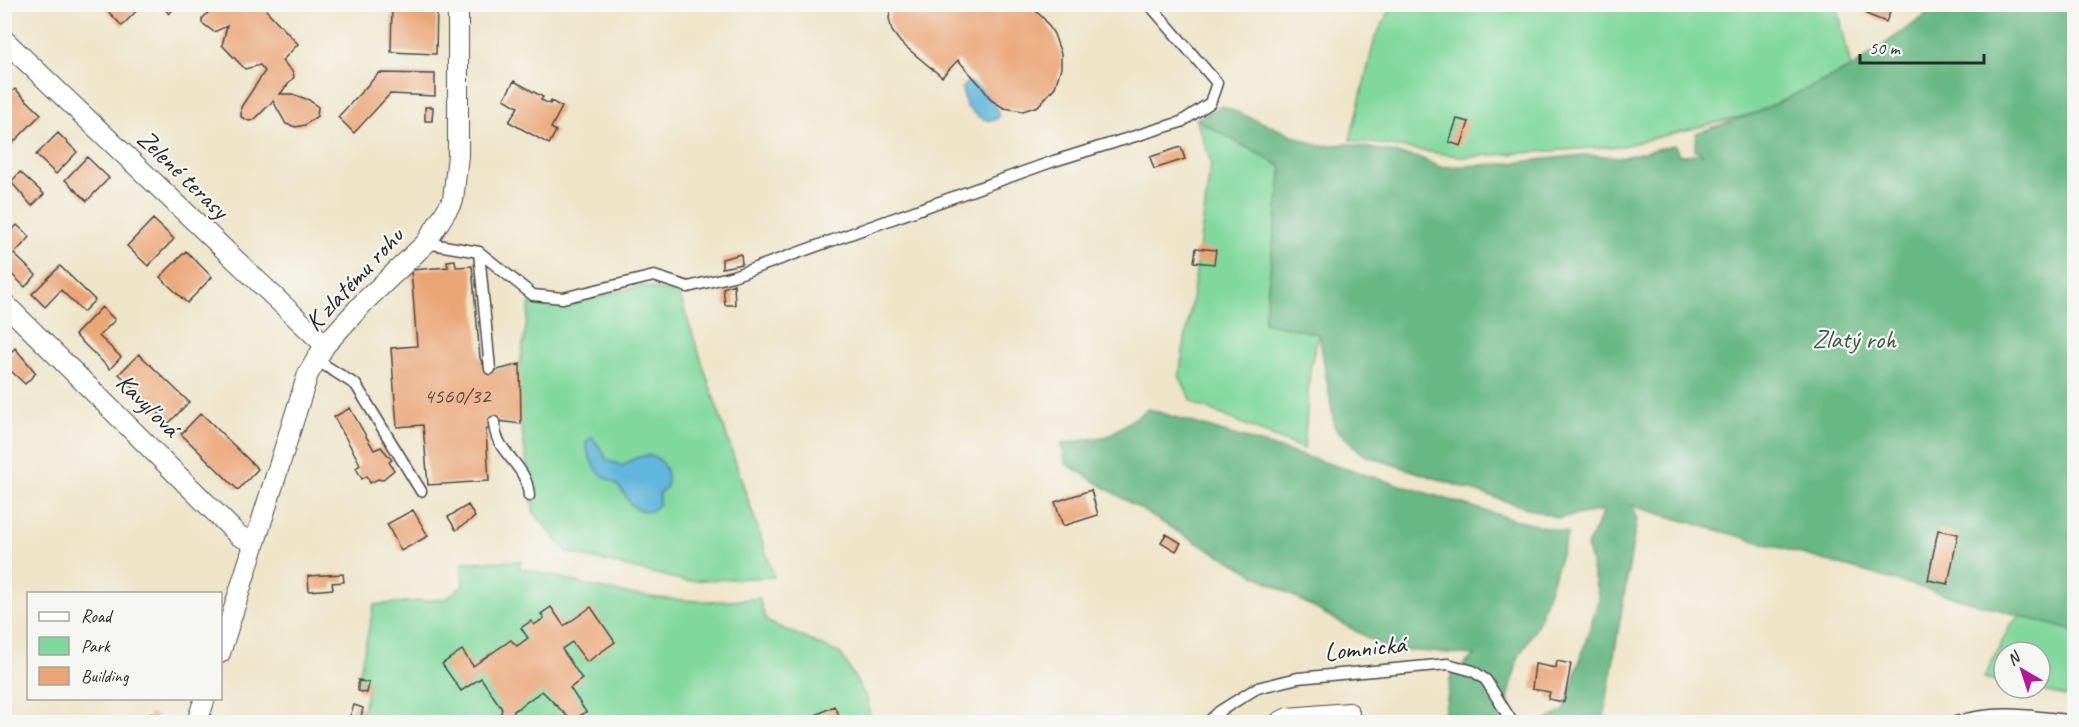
<svg xmlns="http://www.w3.org/2000/svg" width="2079" height="727" font-family="Caveat,sans-serif">
	<style>
		.green { fill: #81d89c; stroke: #568264; stroke-width: 1.5 }
		.forest { fill: #68b884; stroke: #4a7258; stroke-width: 1.5 }
		.water { fill: #60b6dc; stroke: #467084; stroke-width: 1.5 }
		.building { fill: #eaa576 }
		.lines { fill: none; stroke-linecap: round; stroke-linejoin: round }
		.service-casing { stroke: #484743; stroke-width: 13 }
		.minor-casing { stroke: #484743; stroke-width: 22 }
		.service { stroke: #fff; stroke-width: 10 }
		.minor { stroke: #fff; stroke-width: 20 }
		.labels { text-anchor: middle; dominant-baseline: central; stroke-width: 4.5; stroke-linejoin: round; paint-order: stroke }
		.number-label { font-size: 22px; fill: #5b4a3e }
		.street-label { font-size: 26px; fill: #2b2b2b; stroke: #f6f6f2 }
		.park-label { font-size: 26px; fill: #405647; stroke: #f6f6f2 }
	</style>
	<rect width="100%" height="100%" fill="#f6f6f2"/>
	<filter id="ink" filterUnits="userSpaceOnUse"><feTurbulence type="fractalNoise" baseFrequency=".0167" numOctaves="2"/><feDisplacementMap in="SourceGraphic" scale="12" xChannelSelector="R" yChannelSelector="G"/><feConvolveMatrix kernelMatrix="1 2 1 2 8 2 1 2 1" color-interpolation-filters="sRGB"/></filter>
	<filter id="wash" filterUnits="userSpaceOnUse"><feTurbulence type="fractalNoise" baseFrequency=".008" numOctaves="4" result="noise"/><feDisplacementMap in="SourceGraphic" scale="24" xChannelSelector="R" yChannelSelector="G"/><feGaussianBlur stdDeviation="1.35" result="paint"/><feColorMatrix in="noise" values="0 0 0 0 0 0 0 0 0 0 0 0 0 0 0 0 0 1.4 0 .05"/><feComposite in="paint" operator="in"/></filter>
	<g filter="url(#wash)">
		<rect width="100%" height="100%" fill="#eee4c8"/>
		<!-- green -->
		<path class="green" d="M1393,5H1837L1851,68L1756,113L1622,146L1463,157L1350,140L1375,38Z
			M1196,119L1282,167L1264,322L1319,334L1310,368L1304,449L1193,403L1179,376L1192,300L1211,163Z
			M641,286L679,294L774,577L685,581L567,552L534,513L521,424L498,421L486,430L483,438L480,358L486,367L494,371L520,364L530,303L567,305Z
			M5,549L12,561L5,701Z
			M521,561L519,568C543,572 566,580 590,586C640,598 708,606 759,598L766,621L841,654L867,699L871,722H348L350,715L361,718L369,683L358,680L374,605L445,599L463,586L462,562Z
			M2021,616L2074,631V698L2029,688H2040V652H2004V683L1984,678L2011,624Z"/>
		<!-- forest -->
		<path class="forest" d="M1940,5H2074V631L1632,506L1637,518L1603,722H1543L1564,711L1599,599L1587,546L1604,510L1558,518L1364,455L1335,428L1319,334L1264,322L1282,167L1196,119L1222,106L1319,146L1349,144L1420,158L1440,167L1501,164L1584,155L1623,157L1675,145L1679,155L1704,154L1695,150L1696,133L1756,113L1851,68Z
			M1148,409L1516,520L1568,533L1538,624L1518,658L1508,700L1516,722H1443L1451,676L1475,655L1388,649L1180,533L1066,464L1061,444L1108,436Z"/>
		<!-- water -->
		<path class="water" d="M967,82C978,84 1001,106 998,118C985,125 974,114 966,106L962,88Z
			M592,437L603,451L606,460L623,466C646,447 670,454 667,487L659,494V504L651,511C627,511 632,502 619,487C615,482 608,480 603,476C593,468 587,454 586,442Z"/>
		<g id="blocks">
			<!-- building -->
			<path class="building" d="M106,4H143L122,26L104,7Z
				M160,4H178L169,14Z
				M216,4H271L266,10L298,44L282,61L293,72L294,77L280,94H292L309,100L318,107L317,116L305,125L296,127L286,124L273,101L254,120L249,121L241,117V107L265,71L260,65L245,69L222,45L227,26L214,32L202,23V19Z
				M892,4H1029L1045,20L1054,34L1061,54V68L1055,87L1038,106L1023,111L1004,108L991,100L981,86L958,60L942,77L900,42L892,31L889,18Z
				M1869,4H1893L1886,22L1866,14Z
				M392,5H437L436,54L391,52Z
				M379,73L435,74V96L390,94L354,133L338,117Z
				M514,81L543,97L541,100L550,104L551,101L562,107L551,128L556,131L549,144L509,122L518,107L504,99Z
				M15,89L41,114L12,144L4,136V99Z
				M425,107H433L432,121H425Z
				M1457,119L1469,122L1461,146L1449,142Z
				M58,133L77,152L56,174L36,155Z
				M1181,147L1185,159L1154,169L1150,157Z
				M87,157L109,178L87,201L65,180Z
				M20,172L44,194L32,206L11,182Z
				M153,219L174,239L148,266L127,246Z
				M17,225L30,237L14,254L36,275L25,287L4,267V238Z
				M1196,248L1216,250L1214,264L1194,262Z
				M186,251L212,277L187,303L160,277Z
				M741,254L742,264L722,268V259Z
				M455,260L456,267L472,266L480,358L483,364L494,371L520,364L521,424L498,421L486,430L489,481L428,485L423,425L397,427L391,348L417,346L411,270L448,267L447,261Z
				M60,266L95,300L83,312L61,290L45,307L32,294Z
				M734,284L735,305H725L723,288Z
				M102,307L115,320L99,336L121,357L110,369L75,335Z
				M15,348L36,373L25,384L11,371L5,377L9,381L4,385V359Z
				M139,354L189,402L169,423L119,374Z
				M350,408L374,450L381,447L392,460L389,462L394,470L382,480L378,479L370,483L367,476L362,479L356,468L360,465L358,460L334,417Z
				M201,413L258,469L238,490L181,434Z
				M1091,490L1098,515L1063,526L1055,502Z
				M468,505L475,517L456,530L448,517Z
				M413,510L428,536L401,551L387,524Z
				M1938,530L1958,534L1948,584L1928,580Z
				M1166,534L1181,543L1176,551L1161,542Z
				M343,574L344,582L332,583L333,589L309,591L308,576Z
				M551,607L564,626L591,607L615,642L587,662L572,642L562,649L582,679L570,688L586,712L572,721L542,691L514,711L513,718L506,721L500,716L502,709L481,678L461,691L442,664L462,650L473,666L511,640L517,646L528,638L521,628L531,621L534,625L544,618L541,614Z
				M1557,661L1571,664L1564,702L1548,699L1550,692L1532,689L1535,664L1556,668Z
				M358,680L369,683L367,693L358,691Z
				M354,705L363,708L361,718L350,716Z
				M834,706L842,721L839,722H802Z
				M150,713L157,716L154,722H146Z"/>
		</g>
	</g>
	<g filter="url(#ink)">
		<use href="#blocks" fill-opacity="0" stroke="#484743" stroke-width="1.5"/>
		<g class="lines">
			<!-- service casing -->
			<g class="service-casing">
				<path id="service" d="M426,243L479,252L533,295L563,298L654,276L688,287L733,276L1054,161L1181,122L1210,103L1217,83L1149,4
					M479,252L490,369
					M318,361L356,385L421,491
					M494,422C495,455 527,462 529,496
					M1208,722L1220,711L1257,688L1298,678L1448,664L1473,671L1486,680L1512,722
					M1956,722C1995,709 2034,716 2074,721"/>
			</g>
			<!-- minor casing -->
			<g class="minor-casing">
				<path id="minor" d="M4,40L325,345
					M4,303L238,535L254,543
					M220,653L308,374L325,345L365,301L426,243L453,200L458,155V4
					M197,722L205,698
					M1280,722L1288,718L1349,713"/>
			</g>
			<!-- service -->
			<use href="#service" class="service"/>
			<!-- minor -->
			<use href="#minor" class="minor"/>
		</g>
	</g>
	<g class="labels">
		<!-- number labels -->
		<g class="number-label">
			<text x="457" y="396">4560/32</text>
		</g>
		<!-- street labels -->
		<g class="street-label">
			<text transform="translate(183 174) rotate(44)">Zelené terasy</text>
			<text transform="translate(354 279) rotate(-47)">K zlatému rohu</text>
			<text transform="translate(148 405) rotate(45)">Kavyľová</text>
			<text transform="translate(1365 648) rotate(-6)">Lomnická</text>
		</g>
		<!-- park labels -->
		<g class="park-label">
			<text x="1854" y="339">Zlatý roh</text>
		</g>
	</g>
	<!-- margin -->
	<rect width="2079" height="727" fill="none" stroke="#f6f6f2" stroke-width="24"/>
	<!-- legend -->
	<rect x="27" y="592" width="195" height="108" fill="#f6f6f2" stroke="#a5a5a2" stroke-width="1.5"/>
	<rect x="39" y="612" width="30" height="9" fill="#ffffff" stroke="#a5a5a2" stroke-width="1.5"/>
	<text x="81" y="622" font-size="18" fill="#2b2b2b">Road</text>
	<rect x="39" y="637" width="30" height="18" fill="#81d89c" stroke="#a5a5a2" stroke-width="1.5"/>
	<text x="81" y="652" font-size="18" fill="#2b2b2b">Park</text>
	<rect x="39" y="667" width="30" height="18" fill="#eaa576" stroke="#a5a5a2" stroke-width="1.5"/>
	<text x="81" y="682" font-size="18" fill="#2b2b2b">Building</text>
	<!-- north arrow -->
	<g transform="translate(2022 670) rotate(321)"><circle r="28" fill="#f6f6f2" stroke="#a5a5a2" stroke-width="1.5"/>
	<path d="M0-4.5L10 22L0 15L-10 22Z" fill="#b5179e"/>
	<text y="-9" font-size="16" font-weight="bold" text-anchor="middle" fill="#2b2b2b">N</text>
	</g>
	<!-- scale -->
	<path d="M1860 54v9h124v-9" fill="none" stroke="#2b2b2b" stroke-width="3"/>
	<text x="1869" y="54" font-size="18" fill="#2b2b2b" stroke="#f6f6f2" stroke-width="4.5" paint-order="stroke">50 m</text>
</svg>
